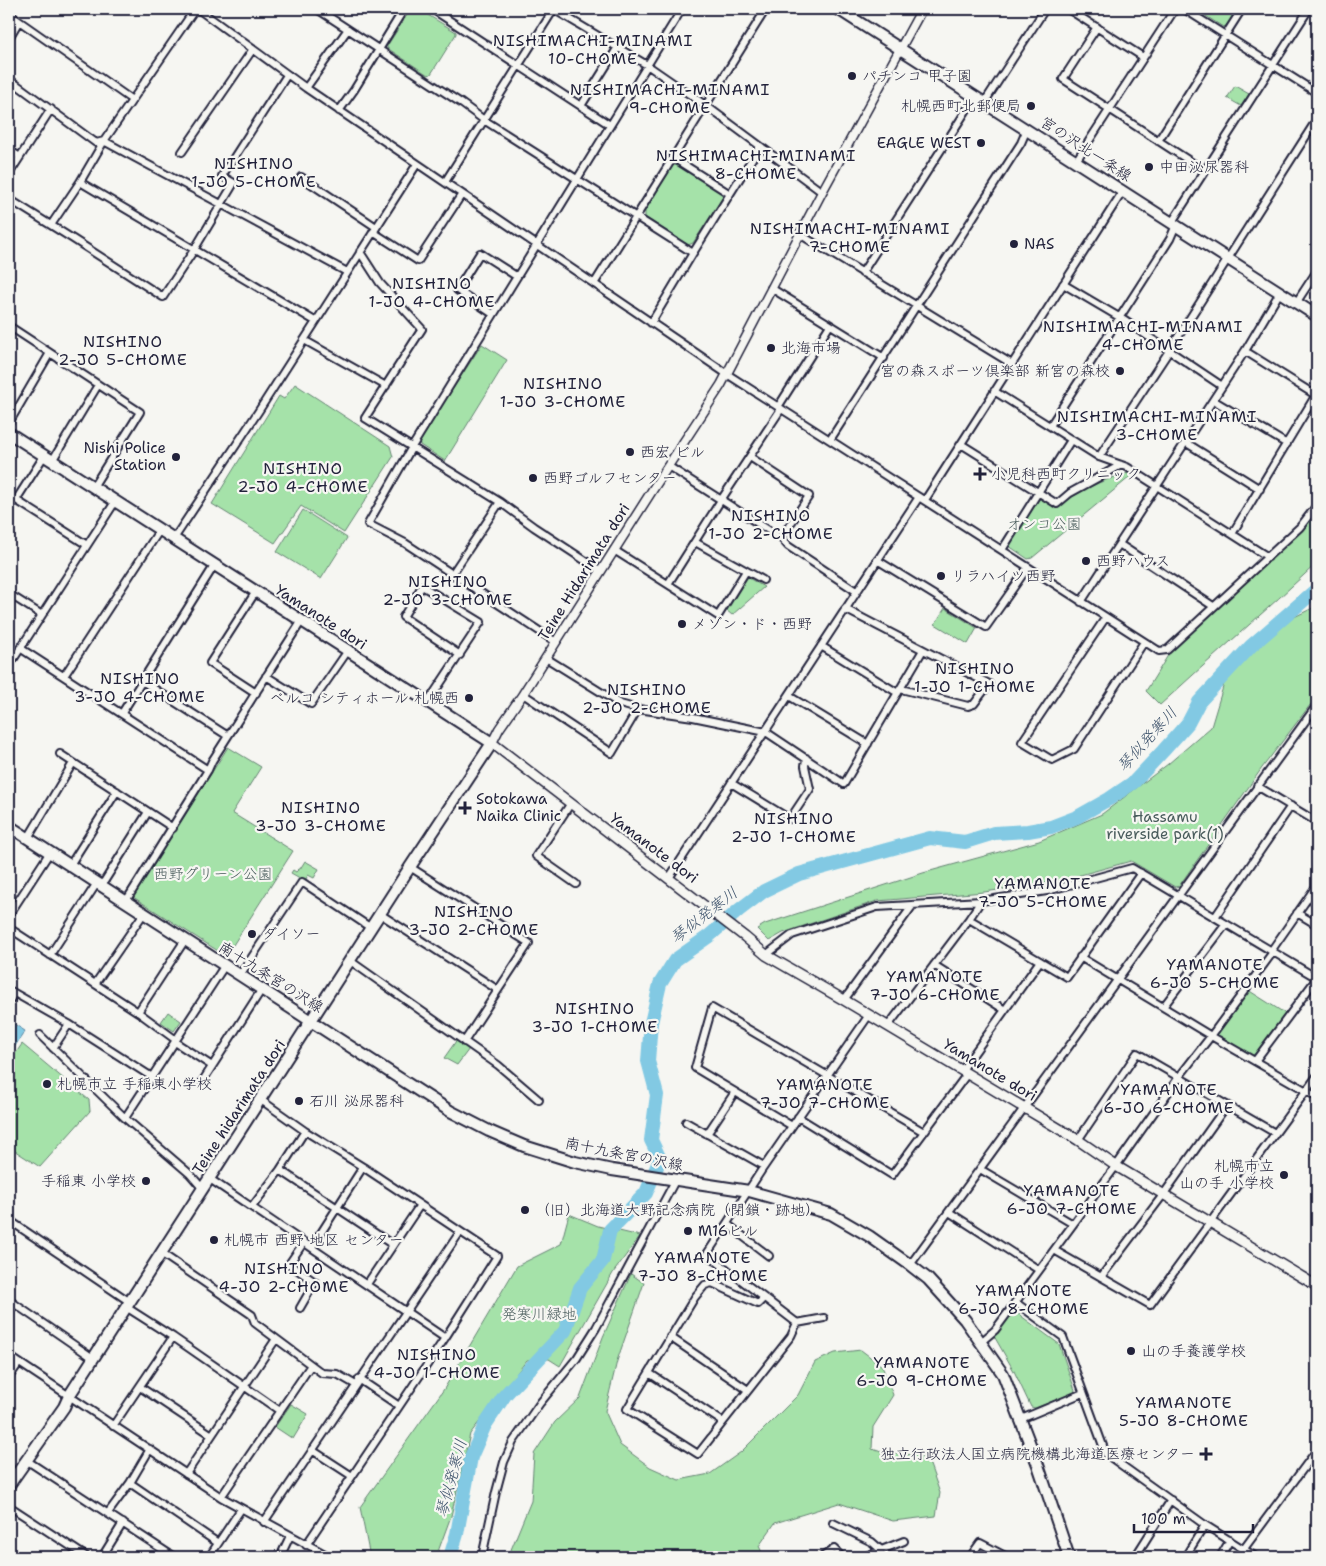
<svg xmlns="http://www.w3.org/2000/svg" width="1326" height="1566" font-family="'Shantell Sans','Klee One',sans-serif">
	<style>
		.green { fill: #a5e2a9; stroke: #648272 }
		.water { fill: #82c9e3; stroke: #5c86a0 }
		.lines { fill: none; stroke-linecap: round; stroke-linejoin: round }
		.river { stroke: #82c9e3; stroke-width: 14 }
		.minor-casing { stroke: #22223b; stroke-width: 10 }
		.tertiary-casing { stroke: #22223b; stroke-width: 11 }
		.secondary-casing { stroke: #22223b; stroke-width: 12 }
		.primary-casing { stroke: #22223b; stroke-width: 14 }
		.minor { stroke: #f6f6f2; stroke-width: 6 }
		.tertiary { stroke: #f6f6f2; stroke-width: 8 }
		.secondary { stroke: #f6f6f2; stroke-width: 9 }
		.primary { stroke: #f6f6f2; stroke-width: 10 }
		.poi-dot { fill: #22223b; stroke: #f6f6f2; stroke-width: 2 }
		.labels { text-anchor: middle; dominant-baseline: central; stroke-width: 4.5; stroke-linejoin: round; paint-order: stroke }
		.poi-label { font-size: 15px; fill: #22223b; stroke: #f6f6f2; text-anchor: start }
		.street-label { font-size: 15px; fill: #22223b; stroke: #f6f6f2 }
		.park-label { font-size: 15px; fill: #495c5c; stroke: #f6f6f2 }
		.neighbourhood-label { font-size: 16px; letter-spacing: 1px; fill: #22223b; stroke: #f6f6f2 }
		.water-label { font-size: 16px; font-style: italic; fill: #3f546d; stroke: #f6f6f2 }
	</style>
	<rect width="100%" height="100%" fill="#f6f6f2"/>
	<filter id="ink" filterUnits="userSpaceOnUse"><feTurbulence type="fractalNoise" baseFrequency=".02" numOctaves="2"/><feDisplacementMap in="SourceGraphic" scale="10" xChannelSelector="R" yChannelSelector="G"/><feConvolveMatrix kernelMatrix="1 2 1 2 8 2 1 2 1" color-interpolation-filters="sRGB"/></filter>
	<g filter="url(#ink)">
		<!-- green -->
		<path class="green" d="M411,9H418L456,32V34L431,74L428,75L387,48V46Z
			M1195,9H1238L1226,26L1223,27Z
			M1235,86L1249,94L1241,106L1227,98Z
			M673,165H678L722,193L723,197L693,243L688,245L645,217V211Z
			M482,344L507,360L445,461L420,445L419,441Z
			M295,384L390,446L393,457L344,533L301,506L275,543L212,504L279,396L284,399Z
			M1128,473L1130,477L1032,558L1028,559L1009,546V543L1037,500L1041,499L1058,508C1080,489 1100,481 1128,473Z
			M303,510L347,538L321,579L277,552Z
			M1317,511V563C1266,611 1212,657 1160,705L1146,691L1170,652L1271,559Z
			M747,577L764,587L732,615L726,610Z
			M1317,606V696L1262,768L1179,886L1175,887L1131,861L1055,882L984,892L877,901L783,933L769,941L757,929L765,924L923,873L1039,841L1102,814L1168,764L1211,727L1226,677L1290,619Z
			M945,608L977,628L968,644L935,624Z
			M228,747L261,767L232,813L293,851L226,956L133,897Z
			M305,861L319,869L314,878L308,875L305,881L291,873L293,870L296,872L299,869H300Z
			M1248,990L1286,1014L1255,1056L1252,1057L1218,1036L1217,1033Z
			M168,1012L181,1021L174,1031L161,1022Z
			M456,1041L469,1049L457,1065L444,1058Z
			M22,1044L89,1100L90,1111L40,1167L9,1147V1063Z
			M569,1214L598,1226L640,1236L613,1273L560,1366L549,1359L527,1360L470,1434L451,1516L436,1557H370L360,1507L444,1389L517,1266L561,1244Z
			M631,1274L644,1283L617,1361L605,1411L620,1445L650,1467L679,1480L710,1474L741,1452L798,1395L815,1362L835,1353L861,1350L882,1366L893,1395L873,1427L872,1449L888,1454L918,1455L930,1465L940,1493L936,1516L893,1521L839,1503L775,1523L759,1546L764,1557H508L531,1501L534,1454L555,1422L580,1398L603,1337Z
			M1017,1313L1059,1344L1075,1390L1074,1393L1035,1408L1031,1407L1014,1371L994,1336L1011,1314Z
			M291,1404L308,1414L293,1439L275,1427Z"/>
		<!-- water -->
		<path class="water" d="M11,1022L25,1031L9,1055V1025Z"/>
		<g class="lines">
			<!-- river -->
			<path class="river" d="M450,1557L457,1534L471,1457L485,1425L505,1395L565,1331L580,1288L603,1260L610,1230L646,1193L660,1159L651,1140L657,1095L648,1061L651,1023L660,984L675,960L709,936L739,910L764,891L799,874L930,838L965,842L994,833L1028,831L1051,827L1077,817L1109,799L1134,782L1163,751L1188,723L1199,702L1251,646L1317,589"/>
			<!-- minor casing -->
			<g class="minor-casing">
				<path id="minor" d="M198,9L306,88L727,374L1159,651L1167,650L1300,527L1317,505
					M317,9L461,103L484,120L693,253
					M432,9L610,125
					M553,9L647,65L705,105L822,192
					M1068,9L1143,57
					M1184,9L1317,93
					M9,14L132,100
					M1097,27L1063,79L1205,171
					M9,38L19,21
					M9,79L96,143L104,141L347,272
					M306,88L348,29
					M984,103L1045,9
					M581,106L618,47
					M339,111L354,90L404,9
					M1158,141L1242,9
					M9,150L20,157
					M182,152L253,49
					M672,157L730,194
					M1076,161L1175,9
					M9,174L51,109
					M301,177L376,227
					M80,182L315,321
					M445,182L554,9
					M9,199L73,239L163,297L194,250L234,183L222,176L287,75
					M1172,222L1309,9
					M51,225L80,182L104,141L195,9
					M373,232L418,261L462,194
					M801,235L1012,364
					M360,252L380,283L422,329L365,418L500,502L534,527L601,571
					M862,273L975,97
					M594,284L766,9
					M1063,284L1119,317L1222,386
					M771,288L884,358
					M1296,303L1317,271
					M493,314L457,290L480,253L516,276
					M651,323L693,253L760,146
					M9,326L140,412L93,487
					M304,340L386,386
					M1245,351L1317,396
					M994,391L1099,457L1127,467L1138,474L1268,557
					M1213,400L1287,444
					M778,407L830,325
					M9,423L50,353
					M1050,426L1170,239L1176,225
					M830,440L1021,143L1027,129
					M1185,442L1260,489
					M961,444L1057,504L1070,493L1121,465
					M44,456L16,500L87,545
					M750,457L809,496L781,538
					M1099,457L1169,351L1317,119
					M52,461L98,385
					M668,466L781,538L788,546L856,591
					M925,500L1123,191
					M1232,534L1317,393
					M173,540L258,412L417,164
					M695,542L763,580
					M1119,544L1213,606
					M614,550L718,616L746,571
					M1002,550L1071,440
					M877,560L986,627L1028,567
					M452,574L500,502
					M668,584L721,500L781,409
					M255,593L210,663L256,693
					M9,594L42,615
					M1081,602L1245,351L1280,292
					M845,609L989,684L974,704L968,706L901,689
					M1106,617L1022,742L1052,760L1074,749L1144,642
					M556,642L405,543L368,524L412,447L682,9
					M821,646L898,693
					M20,648L208,770
					M9,653L15,656
					M546,658L620,704L638,709L693,717L766,732L844,784L923,650
					M9,666L115,502
					M64,676L159,531
					M266,676L311,704L347,652
					M142,681L228,736
					M523,694L612,753L638,709
					M789,696L868,744
					M428,702L481,622L422,586L403,617L460,655
					M122,713L214,566
					M60,754L173,828
					M731,783L790,819L810,789L805,766L806,758
					M1257,786L1317,822
					M571,803L536,856L576,884
					M28,838L73,763
					M70,865L117,791
					M410,867L529,943L464,1042
					M669,878L919,497
					M102,885L148,812
					M126,901L208,770L212,761L301,622
					M1297,913L1317,925
					M380,914L498,990
					M9,915L50,852
					M1215,917L1291,806
					M969,919L1067,977L1141,873
					M9,928L138,1012L176,1040
					M1271,951L1317,885
					M50,955L97,883
					M766,955L792,935L877,907L981,901L1047,891L1132,868L1317,978
					M1080,957L1211,1036L1317,1097
					M349,960L498,1065L539,1100
					M934,965L1005,1010
					M240,975L302,882L371,928
					M95,984L144,913
					M9,990L69,1024L152,1077
					M844,1000L913,905
					M9,1002L14,993
					M1163,1007L1226,924
					M138,1012L185,940
					M888,1026L969,919L981,901
					M40,1035L125,1118L190,1174L203,1189
					M175,1042L212,1066
					M53,1048L69,1024
					M1255,1061L1317,978
					M962,1070L1040,961
					M202,1082L262,989
					M261,1100L305,1131L363,1167L497,1256L445,1338
					M798,1117L892,1175L967,1074
					M125,1118L225,965
					M686,1122L764,1166
					M792,1126L695,1068L712,1008L924,1132
					M707,1134L735,1092
					M1078,1140L1137,1053L1275,1133
					M980,1169L1073,1224
					M280,1170L393,1245
					M210,1179L445,1338L306,1545
					M252,1207L280,1170L305,1131
					M949,1212L1039,1270
					M9,1220L130,1302
					M727,1224L769,1256
					M312,1247L363,1167
					M1054,1250L1150,1305L1317,1076
					M161,1253L252,1315L255,1323L322,1373L337,1374L356,1385
					M910,1265L1317,705
					M1101,1277L1163,1195L1227,1105
					M367,1284L420,1205
					M764,1298L758,1304L712,1283L705,1285L695,1297L627,1409L698,1454L791,1336L797,1323L824,1318
					M9,1300L93,1358
					M1015,1302L1063,1337L1106,1454L1205,1525L1256,1557
					M126,1307L173,1337L280,1411
					M300,1308L315,1282L289,1264L304,1242
					M797,1323L707,1254L761,1171L869,1015
					M670,1337L748,1390
					M981,1342L995,1330L1116,1166L1179,1077L1211,1036L1273,952
					M9,1356L221,1497L330,1557
					M649,1373L723,1422
					M9,1377L19,1363
					M359,1379L399,1406
					M140,1387L212,1435
					M1021,1419L1083,1393
					M113,1426L173,1337
					M312,1450L352,1476
					M26,1460L174,1557
					M9,1469L16,1474
					M186,1474L276,1339
					M130,1483L218,1543
					M221,1497L311,1365
					M9,1506L87,1557
					M108,1513L130,1483L150,1449
					M264,1522L460,1232
					M833,1523L872,1542L881,1550
					M1243,1550L1317,1450
					M102,1557L123,1523
					M209,1557L241,1509
					M280,1557L290,1536
					M482,1557L496,1492L504,1462L513,1442L540,1403L577,1358L596,1328L676,1179
					M822,1557L834,1549L842,1557
					M864,1557L904,1541
					M970,1557L980,1543L1007,1557
					M1135,1557L1171,1500
					M1185,1557L1205,1525
					M1220,1557L1230,1540"/>
			</g>
			<!-- tertiary casing -->
			<g class="tertiary-casing">
				<path id="tertiary" d="M492,743L499,729L523,694L655,486L721,385L822,192L922,9"/>
			</g>
			<!-- secondary casing -->
			<g class="secondary-casing">
				<path id="secondary" d="M492,743L745,937L766,955L844,1000L1078,1140L1116,1166L1317,1286"/>
			</g>
			<!-- primary casing -->
			<g class="primary-casing">
				<path id="primary" d="M838,9L1317,316
					M9,433L492,743L410,867L69,1396L64,1407L9,1485
					M9,826L450,1111L489,1131L524,1146L575,1162L612,1170L749,1191L831,1214L869,1236L910,1265L928,1279L965,1320L1003,1374L1038,1465L1069,1557"/>
			</g>
			<!-- minor -->
			<use href="#minor" class="minor"/>
			<!-- tertiary -->
			<use href="#tertiary" class="tertiary"/>
			<!-- secondary -->
			<use href="#secondary" class="secondary"/>
			<!-- primary -->
			<use href="#primary" class="primary"/>
		</g>
	</g>
	<!-- markers -->
	<g class="poi-dot">
		<circle cx="852" cy="76" r="5"/>
		<circle cx="1031" cy="106" r="5"/>
		<circle cx="981" cy="143" r="5"/>
		<circle cx="1149" cy="167" r="5"/>
		<circle cx="1014" cy="244" r="5"/>
		<circle cx="771" cy="348" r="5"/>
		<circle cx="1120" cy="371" r="5"/>
		<circle cx="630" cy="452" r="5"/>
		<circle cx="176" cy="457" r="5"/>
		<path d="M977.5 466.5h5v5h5v5h-5v5h-5v-5h-5v-5h5z"/>
		<circle cx="533" cy="478" r="5"/>
		<circle cx="1086" cy="561" r="5"/>
		<circle cx="941" cy="576" r="5"/>
		<circle cx="682" cy="624" r="5"/>
		<circle cx="469" cy="698" r="5"/>
		<path d="M462.5 800.5h5v5h5v5h-5v5h-5v-5h-5v-5h5z"/>
		<circle cx="252" cy="934" r="5"/>
		<circle cx="47" cy="1084" r="5"/>
		<circle cx="299" cy="1101" r="5"/>
		<circle cx="1284" cy="1175" r="5"/>
		<circle cx="146" cy="1181" r="5"/>
		<circle cx="525" cy="1210" r="5"/>
		<circle cx="688" cy="1231" r="5"/>
		<circle cx="214" cy="1240" r="5"/>
		<circle cx="1131" cy="1351" r="5"/>
		<path d="M1203.5 1446.5h5v5h5v5h-5v5h-5v-5h-5v-5h5z"/>
	</g>
	<g class="labels">
		<!-- poi labels -->
		<g class="poi-label">
			<text x="862" y="76">パチンコ 甲子園</text>
			<text x="1021" y="106" text-anchor="end">札幌西町北郵便局</text>
			<text x="971" y="143" text-anchor="end">EAGLE WEST</text>
			<text x="1159" y="167">中田泌尿器科</text>
			<text x="1024" y="244">NAS</text>
			<text x="781" y="348">北海市場</text>
			<text x="1110" y="371" text-anchor="end">宮の森スポーツ倶楽部 新宮の森校</text>
			<text x="166" y="448" text-anchor="end">Nishi Police<tspan x="166" dy="17">Station</tspan></text>
			<text x="640" y="452">西宏 ビル</text>
			<text x="991" y="474">小児科西町クリニック</text>
			<text x="543" y="478">西野ゴルフセンター</text>
			<text x="1096" y="561">西野ハウス</text>
			<text x="951" y="576">リラハイツ西野</text>
			<text x="692" y="624">メゾン・ド・西野</text>
			<text x="459" y="698" text-anchor="end">ベルコ シティホール 札幌西</text>
			<text x="476" y="799">Sotokawa<tspan x="476" dy="17">Naika Clinic</tspan></text>
			<text x="262" y="934">ダイソー</text>
			<text x="57" y="1084">札幌市立 手稲東小学校</text>
			<text x="309" y="1101">石川 泌尿器科</text>
			<text x="1274" y="1166" text-anchor="end">札幌市立<tspan x="1274" dy="17">山の手 小学校</tspan></text>
			<text x="136" y="1181" text-anchor="end">手稲東 小学校</text>
			<text x="535" y="1210">（旧）北海道大野記念病院（閉鎖・跡地）</text>
			<text x="698" y="1231">M16ビル</text>
			<text x="224" y="1240">札幌市 西野 地区 センター</text>
			<text x="1141" y="1351">山の手養護学校</text>
			<text x="1195" y="1454" text-anchor="end">独立行政法人国立病院機構北海道医療センター</text>
		</g>
		<!-- street labels -->
		<g class="street-label">
			<text transform="translate(1086 149) rotate(33)">宮の沢北一条線</text>
			<text transform="translate(584 572) rotate(-58)">Teine Hidarimata dori</text>
			<text transform="translate(321 617) rotate(33)">Yamanote dori</text>
			<text transform="translate(654 848) rotate(37)">Yamanote dori</text>
			<text transform="translate(271 977) rotate(32)">南十九条宮の沢線</text>
			<text transform="translate(990 1070) rotate(31)">Yamanote dori</text>
			<text transform="translate(239 1107) rotate(-57)">Teine hidarimata dori</text>
			<text transform="translate(624 1154) rotate(11)">南十九条宮の沢線</text>
		</g>
		<!-- park labels -->
		<g class="park-label">
			<text x="1044" y="524">オンコ公園</text>
			<text x="1165" y="817">Hassamu<tspan x="1165" dy="17">riverside park(1)</tspan></text>
			<text x="213" y="874">西野グリーン公園</text>
			<text x="539" y="1314">発寒川緑地</text>
		</g>
		<!-- neighbourhood labels -->
		<g class="neighbourhood-label">
			<text x="593" y="40">NISHIMACHI-MINAMI<tspan x="593" dy="18">10-CHOME</tspan></text>
			<text x="670" y="89">NISHIMACHI-MINAMI<tspan x="670" dy="18">9-CHOME</tspan></text>
			<text x="756" y="155">NISHIMACHI-MINAMI<tspan x="756" dy="18">8-CHOME</tspan></text>
			<text x="254" y="163">NISHINO<tspan x="254" dy="18">1-JO 5-CHOME</tspan></text>
			<text x="850" y="228">NISHIMACHI-MINAMI<tspan x="850" dy="18">7-CHOME</tspan></text>
			<text x="432" y="283">NISHINO<tspan x="432" dy="18">1-JO 4-CHOME</tspan></text>
			<text x="1143" y="326">NISHIMACHI-MINAMI<tspan x="1143" dy="18">4-CHOME</tspan></text>
			<text x="123" y="341">NISHINO<tspan x="123" dy="18">2-JO 5-CHOME</tspan></text>
			<text x="563" y="383">NISHINO<tspan x="563" dy="18">1-JO 3-CHOME</tspan></text>
			<text x="1157" y="416">NISHIMACHI-MINAMI<tspan x="1157" dy="18">3-CHOME</tspan></text>
			<text x="303" y="468">NISHINO<tspan x="303" dy="18">2-JO 4-CHOME</tspan></text>
			<text x="771" y="515">NISHINO<tspan x="771" dy="18">1-JO 2-CHOME</tspan></text>
			<text x="448" y="581">NISHINO<tspan x="448" dy="18">2-JO 3-CHOME</tspan></text>
			<text x="975" y="668">NISHINO<tspan x="975" dy="18">1-JO 1-CHOME</tspan></text>
			<text x="140" y="678">NISHINO<tspan x="140" dy="18">3-JO 4-CHOME</tspan></text>
			<text x="647" y="689">NISHINO<tspan x="647" dy="18">2-JO 2-CHOME</tspan></text>
			<text x="321" y="807">NISHINO<tspan x="321" dy="18">3-JO 3-CHOME</tspan></text>
			<text x="794" y="818">NISHINO<tspan x="794" dy="18">2-JO 1-CHOME</tspan></text>
			<text x="1043" y="883">YAMANOTE<tspan x="1043" dy="18">7-JO 5-CHOME</tspan></text>
			<text x="474" y="911">NISHINO<tspan x="474" dy="18">3-JO 2-CHOME</tspan></text>
			<text x="1215" y="964">YAMANOTE<tspan x="1215" dy="18">6-JO 5-CHOME</tspan></text>
			<text x="935" y="976">YAMANOTE<tspan x="935" dy="18">7-JO 6-CHOME</tspan></text>
			<text x="595" y="1008">NISHINO<tspan x="595" dy="18">3-JO 1-CHOME</tspan></text>
			<text x="825" y="1084">YAMANOTE<tspan x="825" dy="18">7-JO 7-CHOME</tspan></text>
			<text x="1169" y="1089">YAMANOTE<tspan x="1169" dy="18">6-JO 6-CHOME</tspan></text>
			<text x="1072" y="1190">YAMANOTE<tspan x="1072" dy="18">6-JO 7-CHOME</tspan></text>
			<text x="703" y="1257">YAMANOTE<tspan x="703" dy="18">7-JO 8-CHOME</tspan></text>
			<text x="284" y="1268">NISHINO<tspan x="284" dy="18">4-JO 2-CHOME</tspan></text>
			<text x="1024" y="1290">YAMANOTE<tspan x="1024" dy="18">6-JO 8-CHOME</tspan></text>
			<text x="437" y="1354">NISHINO<tspan x="437" dy="18">4-JO 1-CHOME</tspan></text>
			<text x="922" y="1362">YAMANOTE<tspan x="922" dy="18">6-JO 9-CHOME</tspan></text>
			<text x="1184" y="1402">YAMANOTE<tspan x="1184" dy="18">5-JO 8-CHOME</tspan></text>
		</g>
		<!-- water labels -->
		<g class="water-label">
			<text transform="translate(1147 739) rotate(-48)">琴似発寒川</text>
			<text transform="translate(704 915) rotate(-38)">琴似発寒川</text>
			<text transform="translate(451 1478) rotate(-75)">琴似発寒川</text>
		</g>
	</g>
	<!-- margin -->
	<rect width="1326" height="1566" fill="none" stroke="#f6f6f2" stroke-width="30"/>
	<rect x="15" y="15" width="1296" height="1536" fill="none" stroke="#22223b" stroke-width="2" filter="url(#ink)"/>
	<!-- scale -->
	<path d="M1134 1524v8h119v-8" fill="none" stroke="#22223b" stroke-width="2.5"/>
	<text x="1141" y="1524" font-size="15" fill="#22223b" stroke="#f6f6f2" stroke-width="4" paint-order="stroke">100 m</text>
</svg>
